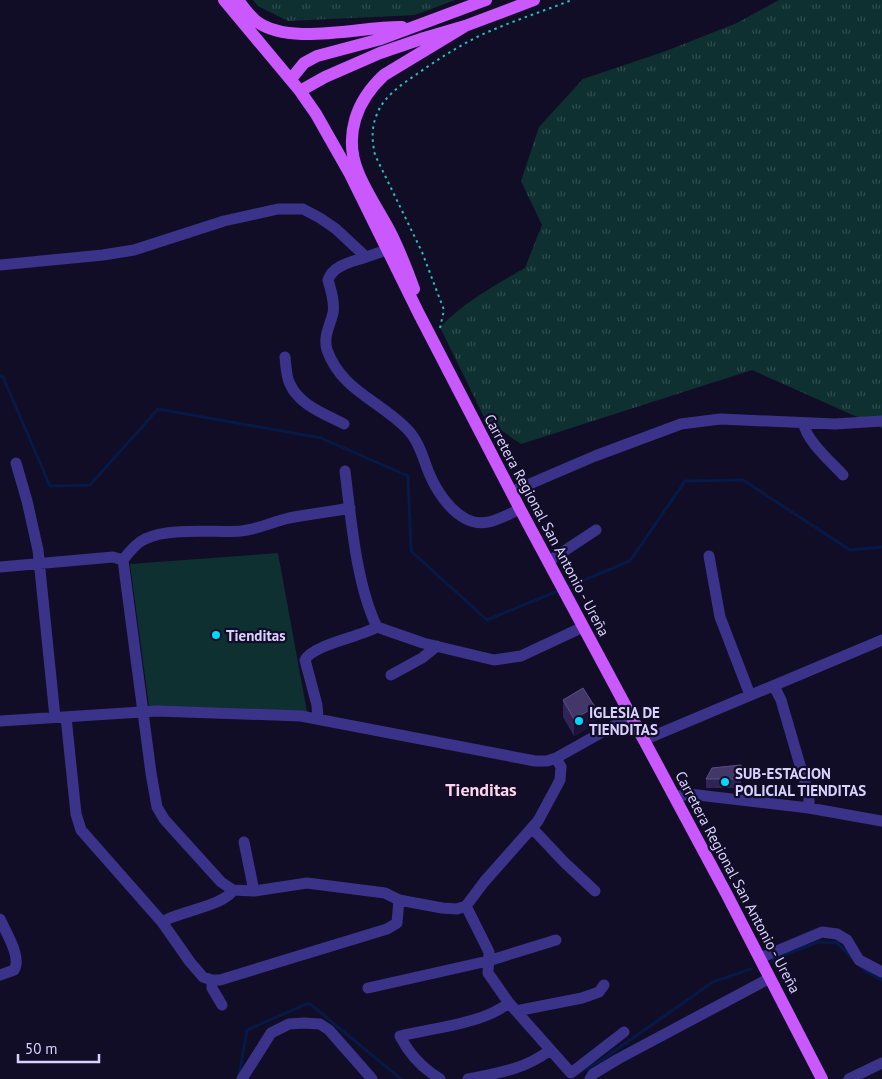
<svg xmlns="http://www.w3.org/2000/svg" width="882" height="1079" font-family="'PT Sans',sans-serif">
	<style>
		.grass { fill: url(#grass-tufts) }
		.pitch { fill: #0f3031 }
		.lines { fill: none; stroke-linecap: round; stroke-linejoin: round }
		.stream { stroke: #051a47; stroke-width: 3 }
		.path { stroke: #23c1bf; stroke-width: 2; stroke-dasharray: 2.5 4; stroke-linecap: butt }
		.minor { stroke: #3b3389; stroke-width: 11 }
		.major { stroke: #c959ff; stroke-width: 12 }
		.wall { fill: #302456 }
		.shaded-wall { fill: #1c133b }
		.building { fill: #423768; stroke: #5a4f80 }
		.poi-dot { fill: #00d7fd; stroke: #120d26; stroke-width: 2 }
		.labels { text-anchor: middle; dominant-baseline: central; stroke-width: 4.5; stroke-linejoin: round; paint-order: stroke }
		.street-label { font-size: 15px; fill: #d9d2ff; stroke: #120d26 }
		.poi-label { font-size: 15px; font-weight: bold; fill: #d9d2ff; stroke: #120d26; text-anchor: start }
		.quarter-label { font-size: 18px; font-weight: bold; fill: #ffd4ed; stroke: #120d26 }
	</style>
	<defs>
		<pattern id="grass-tufts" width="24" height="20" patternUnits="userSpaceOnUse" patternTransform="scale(1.25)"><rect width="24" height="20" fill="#0f3031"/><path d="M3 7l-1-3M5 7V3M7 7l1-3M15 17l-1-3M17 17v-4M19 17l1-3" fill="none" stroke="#314d50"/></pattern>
	</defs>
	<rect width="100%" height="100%" fill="#120d26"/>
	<!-- grass -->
	<path class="grass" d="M253,0H455L415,15L288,21L258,6Z
		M779,0H882V428L752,370L521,444L485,419L440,327C465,302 495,285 525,268L542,225L521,181L539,127L583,79L666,51L737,23Z"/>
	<!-- pitch -->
	<path class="pitch" d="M278,553L307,712L149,706L130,564Z"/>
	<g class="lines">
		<!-- stream -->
		<path class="stream" d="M0,376L3,377L50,486L90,485L158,409L321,438L408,476L411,551L487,620L560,590
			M565,588L630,561L685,481L743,480L850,550L882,547
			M772,960L818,942L837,943L852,958
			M860,966L864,970L882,980
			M580,1072L600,1061L713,982L751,969
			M239,1076L247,1030L309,1003L401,1079"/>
		<!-- path -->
		<path class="path" d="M440,328L444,310L422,252L375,155C372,141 371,128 377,114C384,96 401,85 417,74C437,60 457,47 479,36C509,22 541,12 572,0"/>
		<!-- minor -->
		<path class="minor" d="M366,257C352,262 333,265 328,280C331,290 335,303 333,313C330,326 323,336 327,350C342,391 379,400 407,429C419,441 423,458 429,473C436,490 449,510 466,519C485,529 502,517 520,509
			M0,265L103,255L134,250L224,221L278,209H303L320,218L336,229L366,257L387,250
			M285,357C286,365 286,377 290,384C299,405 325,414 344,424
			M804,424C805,439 832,463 843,475
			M16,463L27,501L38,550L55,717
			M345,471C351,518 356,584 377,627L423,643L494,660L521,656L583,627
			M511,492L595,456L681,424L720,419L835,424L882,421
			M350,508C330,512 309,514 289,518C272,522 259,529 241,531C214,533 169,527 145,539C136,543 129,552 123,560L151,773L157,807L164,819L221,882L233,890L254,891L307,883L385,893L399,900L442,908L457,909L466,906L484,882L538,821L560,780L561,767L556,758
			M709,556L720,617L750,695
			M549,561L596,530
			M0,567L113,557L123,560
			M391,675L422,658L437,646
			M774,686L781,700L809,796V808
			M66,717L76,814L81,830L162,922L190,962L203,977L212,980H220L387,929L397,923L399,900
			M318,719L317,705L305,660C312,645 360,637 377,627
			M0,721L157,711L301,716L535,761H547L556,758L631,716
			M644,740L882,640
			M675,797L689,794L809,808L882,821
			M532,828L564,862L595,891
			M244,842L254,891
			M466,906L489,952L488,973L509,1003L571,1073L624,1032
			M0,919C6,933 22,957 14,970L0,975
			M162,922C179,911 224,906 233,890
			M760,958L822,932L837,934L847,940L859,960L882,972
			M212,980V988L222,1005
			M368,988L488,961L556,940
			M516,1011L582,998L599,992L604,985
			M242,1079L271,1033L289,1024L304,1023L320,1024L329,1030L372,1079
			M440,1079C422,1068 409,1054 400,1036C433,1028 482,1024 509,1003
			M468,1079C498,1073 526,1069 550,1050
			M590,1079L593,1074L618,1059L770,978
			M849,1079L882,1063"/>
		<!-- major -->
		<path class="major" d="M224,0L300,91L316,114L350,174L419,314L520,509L726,893L822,1079
			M238,0C243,7 249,15 256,21C290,47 361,26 402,27
			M291,79L304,63L317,56L381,39L486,0
			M300,91L325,77L380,53L424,38L465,26L534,0
			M414,289C406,267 398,246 387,226C377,208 365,190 358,172C343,135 357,100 384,75L465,26"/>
	</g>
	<!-- wall -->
	<path class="wall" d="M563,700L595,724L574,736L563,717Z
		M741,765V788H706V779Z"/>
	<!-- shaded-wall -->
	<path class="shaded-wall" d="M595,707V724L574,736V719Z"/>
	<!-- building -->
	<path class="building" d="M583,688L595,707L574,719L563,700Z
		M741,765V779H706L712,768Z"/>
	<!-- markers -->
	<g class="poi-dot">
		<circle cx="216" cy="635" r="5"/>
		<circle cx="579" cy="721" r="5"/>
		<circle cx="725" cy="782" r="5"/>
	</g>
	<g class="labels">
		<!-- street labels -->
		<g class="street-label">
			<text transform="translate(547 525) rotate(62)">Carretera Regional San Antonio - Ureña</text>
			<text transform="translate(738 882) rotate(62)">Carretera Regional San Antonio - Ureña</text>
		</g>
		<!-- poi labels -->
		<g class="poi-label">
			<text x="226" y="635">Tienditas</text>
			<text x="589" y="712">IGLESIA DE<tspan x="589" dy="17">TIENDITAS</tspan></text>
			<text x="735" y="773">SUB-ESTACION<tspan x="735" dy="17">POLICIAL TIENDITAS</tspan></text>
		</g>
		<!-- quarter labels -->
		<g class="quarter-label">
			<text x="481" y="789">Tienditas</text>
		</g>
	</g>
	<!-- scale -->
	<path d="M18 1054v8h81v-8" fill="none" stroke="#d9d2ff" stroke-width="2.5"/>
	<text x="25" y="1054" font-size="15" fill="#d9d2ff" stroke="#120d26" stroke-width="4" paint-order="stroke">50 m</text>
</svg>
